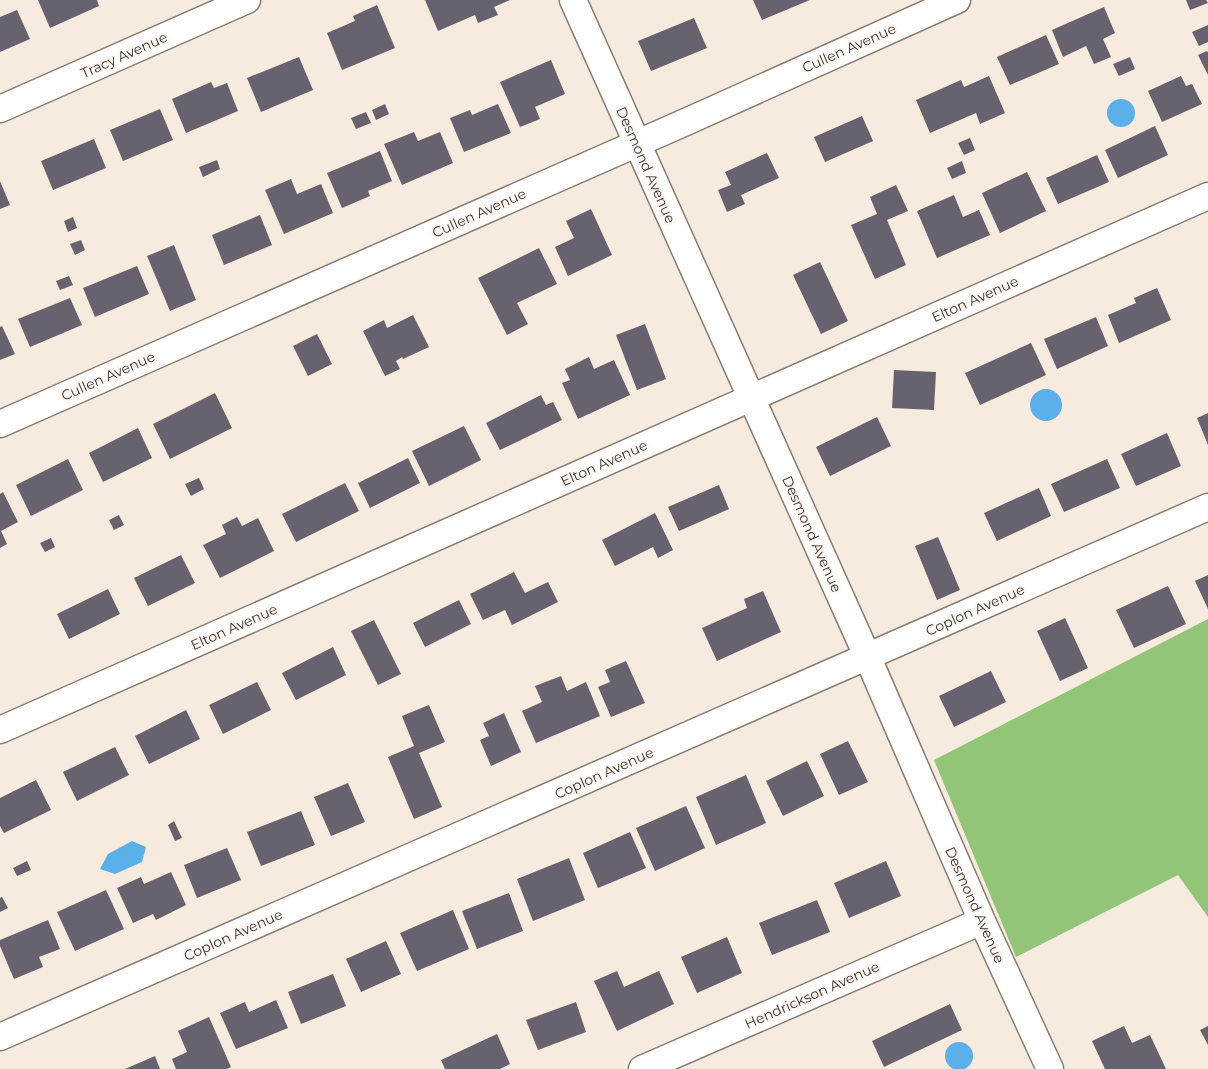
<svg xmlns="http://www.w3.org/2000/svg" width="1208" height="1069" font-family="Montserrat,sans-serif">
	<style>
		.forest { fill: #93c578 }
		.water { fill: #5cb0e9 }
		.building { fill: #68626e }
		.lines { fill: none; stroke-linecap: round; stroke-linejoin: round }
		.minor-casing { stroke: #887d73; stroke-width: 29 }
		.minor { stroke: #fff; stroke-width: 26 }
		.labels { text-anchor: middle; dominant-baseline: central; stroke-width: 5; stroke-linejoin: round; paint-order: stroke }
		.street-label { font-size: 14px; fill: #3a3531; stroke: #fef9f5 }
	</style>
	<rect width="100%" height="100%" fill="#f7eadf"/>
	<!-- forest -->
	<path class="forest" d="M1208,619V917L1178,875L1016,957L934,760Z"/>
	<!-- water -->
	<path class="water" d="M1107 113a14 14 0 1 1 28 0a14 14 0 1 1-28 0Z
		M1030 405a16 16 0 1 1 32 0a16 16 0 1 1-32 0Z
		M132,841L146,847L142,862L115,874L100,869L108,854Z
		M945 1056a14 14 0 1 1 28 0a14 14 0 1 1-28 0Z"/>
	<!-- building -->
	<path class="building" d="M38,0H97L99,6L50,28Z
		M425,0H510L494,7L498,15L478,23L475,15L438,31Z
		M753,0H810L762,20Z
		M1186,0H1206L1208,3L1190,10Z
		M377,5L395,48L342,70L327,33L355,21L353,16Z
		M1104,7L1115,33L1103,39L1111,57L1094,64L1086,46L1063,57L1052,30Z
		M17,10L30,39L0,52V17Z
		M694,18L707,48L651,71L638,41Z
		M1208,25V42L1199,46L1192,32Z
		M1046,35L1059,64L1010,85L997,57Z
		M1207,51L1208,52V75L1198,55Z
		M299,57L313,90L261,112L247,78Z
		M1130,57L1135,69L1119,76L1113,64Z
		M551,60L565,94L535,107L540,119L520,127L500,82Z
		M989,76L1005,113L980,124L976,113L930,133L916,100L961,80L964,87Z
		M1181,76L1186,86L1192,84L1202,104L1162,122L1148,91Z
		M211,82L214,88L227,83L238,111L186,133L172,99Z
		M385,104L389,114L376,120L372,110Z
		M498,104L511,133L464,152L450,118L470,110L472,115Z
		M160,109L173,140L123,161L110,130Z
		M366,112L371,123L356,129L351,118Z
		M862,116L873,141L825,162L814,137Z
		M1155,126L1168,155L1118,178L1105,150Z
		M414,132L418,141L440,132L453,163L402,185L384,144Z
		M970,138L975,150L964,155L958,143Z
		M94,139L106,168L53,190L41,161Z
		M380,151L392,181L368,191L370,196L342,208L327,173Z
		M767,153L779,178L741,195L745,204L727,212L718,190L731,185L725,172Z
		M1097,155L1109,182L1058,204L1046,178Z
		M217,160L220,169L203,177L199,167Z
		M962,161L966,173L952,179L947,168Z
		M1027,172L1046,211L1000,233L982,193Z
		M291,179L297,194L321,184L333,213L284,234L265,190Z
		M0,181L10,205L0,209Z
		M896,185L908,211L887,220L906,265L875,279L851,225L877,214L870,197Z
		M954,195L963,217L979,210L990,235L937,258L917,211Z
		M591,209L612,255L568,276L555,247L574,238L566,221Z
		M260,215L272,245L224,265L212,235Z
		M73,217L77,228L68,232L64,221Z
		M81,240L85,250L75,255L70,244Z
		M174,245L196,300L170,311L147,256Z
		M539,248L557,284L517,303L528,324L507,335L478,278Z
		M820,262L848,321L821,334L793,275Z
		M137,266L149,294L95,317L83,288Z
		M69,276L73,285L60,290L56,281Z
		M1157,288L1171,320L1119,343L1108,315L1136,303L1134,298Z
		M70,298L82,325L30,347L18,319Z
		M413,315L429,347L403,359L402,357L396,361L400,369L385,376L363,331L384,320L387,328Z
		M1096,317L1108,346L1057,369L1044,339Z
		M645,324L666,379L637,390L616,335Z
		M2,326L15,354L0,360V327Z
		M317,334L332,364L308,376L293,346Z
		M1031,343L1046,375L980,405L965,373Z
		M589,357L594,369L614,360L630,395L578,419L562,383L570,380L565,369Z
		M894,370L936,372L934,410L892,408Z
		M215,393L232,428L170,459L153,424Z
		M541,395L546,405L553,402L562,420L500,450L486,423Z
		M1208,413V445L1197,418Z
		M877,417L891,446L830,476L816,447Z
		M464,426L481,460L429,486L412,451Z
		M138,428L152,458L103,482L89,453Z
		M1167,433L1181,466L1136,486L1121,454Z
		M408,458L420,483L370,508L358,483Z
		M68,459L83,490L31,516L16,485Z
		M1107,459L1120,488L1064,512L1051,484Z
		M199,478L204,489L191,496L185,484Z
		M345,483L359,511L296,542L282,514Z
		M719,485L729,509L679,531L668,507Z
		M1039,488L1051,516L997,541L984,513Z
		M3,492L18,522L1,531L7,544L0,548V494Z
		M655,513L673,550L658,558L653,547L615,566L602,540Z
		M119,515L124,525L114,530L109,520Z
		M237,517L242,526L258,518L274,551L220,578L203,545L226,534L222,525Z
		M938,537L960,590L937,600L915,546Z
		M51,538L55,547L45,552L40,543Z
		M181,555L195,583L148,606L134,578Z
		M514,572L525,593L548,582L558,602L512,625L505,610L483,620L470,594Z
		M1208,575V609L1195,581Z
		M1168,586L1186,624L1134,648L1116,610Z
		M108,589L120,614L69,639L57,614Z
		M763,591L781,632L717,661L702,628L747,608L744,599Z
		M459,600L471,624L425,647L413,623Z
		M1065,618L1088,668L1060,681L1037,631Z
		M374,620L401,674L378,685L351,631Z
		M333,647L346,675L296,700L282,673Z
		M626,661L645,703L611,717L598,687L610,682L605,670Z
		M991,671L1006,702L954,727L939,696Z
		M561,676L567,691L586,682L600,716L536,743L522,711L542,702L535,686Z
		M257,682L271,710L223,734L209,705Z
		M429,705L445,742L419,753L442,807L414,819L388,757L414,746L402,716Z
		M186,710L200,739L149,764L135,736Z
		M504,713L521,752L491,766L480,740L489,736L483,723Z
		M848,741L868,782L839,795L820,754Z
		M115,747L129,775L77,801L63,772Z
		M807,761L824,796L783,816L766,781Z
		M746,775L766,823L716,845L696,797Z
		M36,780L51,810L4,833L0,826V798Z
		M348,783L365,822L331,836L314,797Z
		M686,806L705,848L655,871L636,828Z
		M301,811L315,845L261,866L247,832Z
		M174,821L182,838L175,841L168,825Z
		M630,832L646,868L598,888L583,853Z
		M227,848L241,880L197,898L184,865Z
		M569,858L585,900L533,921L517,879Z
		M27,861L31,870L17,876L13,868Z
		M886,861L901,896L849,918L834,883Z
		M171,872L186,905L156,920L153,914L133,923L117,888L141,877L144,884Z
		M106,890L124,929L75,951L57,912Z
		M509,893L523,931L477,949L462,911Z
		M2,897L8,908L0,912V898Z
		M817,900L830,932L772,955L759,923Z
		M453,910L469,949L417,971L400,933Z
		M48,920L60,949L39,957L43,967L14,979L0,946V940Z
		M727,937L742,973L697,993L681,957Z
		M386,941L401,974L361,992L346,959Z
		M617,971L624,987L659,971L674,1004L617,1031L594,981Z
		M333,974L346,1006L301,1024L288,992Z
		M276,1000L288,1028L236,1049L220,1013L245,1002L249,1012Z
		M576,1002L586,1032L538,1050L526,1020Z
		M950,1004L962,1030L884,1067L872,1041Z
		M209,1017L231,1067L227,1069H176L172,1059L187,1052L178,1031Z
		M1124,1026L1132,1043L1150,1035L1166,1069H1105L1092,1041Z
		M1208,1026V1045L1200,1030Z
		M497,1034L510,1064L500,1069H445L441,1060Z
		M155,1056L160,1069H125Z"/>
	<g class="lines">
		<!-- minor casing -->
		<g class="minor-casing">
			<path id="minor" d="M573,0L868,658L982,921L1050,1069
				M0,109L247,0
				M0,424L688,121L957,0
				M0,730L1208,196
				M0,1037L1208,507
				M642,1069L982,921"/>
		</g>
		<!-- minor -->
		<use href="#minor" class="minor"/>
	</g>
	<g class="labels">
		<!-- street labels -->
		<g class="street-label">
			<text transform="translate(849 48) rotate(-24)">Cullen Avenue</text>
			<text transform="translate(124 55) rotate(-24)">Tracy Avenue</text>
			<text transform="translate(646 165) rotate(66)">Desmond Avenue</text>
			<text transform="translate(479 213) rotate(-24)">Cullen Avenue</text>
			<text transform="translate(975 299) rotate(-24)">Elton Avenue</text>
			<text transform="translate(108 376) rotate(-24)">Cullen Avenue</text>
			<text transform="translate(604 463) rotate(-24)">Elton Avenue</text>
			<text transform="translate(812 534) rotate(66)">Desmond Avenue</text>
			<text transform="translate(975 610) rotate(-24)">Coplon Avenue</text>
			<text transform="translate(234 627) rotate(-24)">Elton Avenue</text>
			<text transform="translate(604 773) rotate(-24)">Coplon Avenue</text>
			<text transform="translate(975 905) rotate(66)">Desmond Avenue</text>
			<text transform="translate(233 935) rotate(-24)">Coplon Avenue</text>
			<text transform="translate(812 995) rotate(-24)">Hendrickson Avenue</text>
		</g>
	</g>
</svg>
